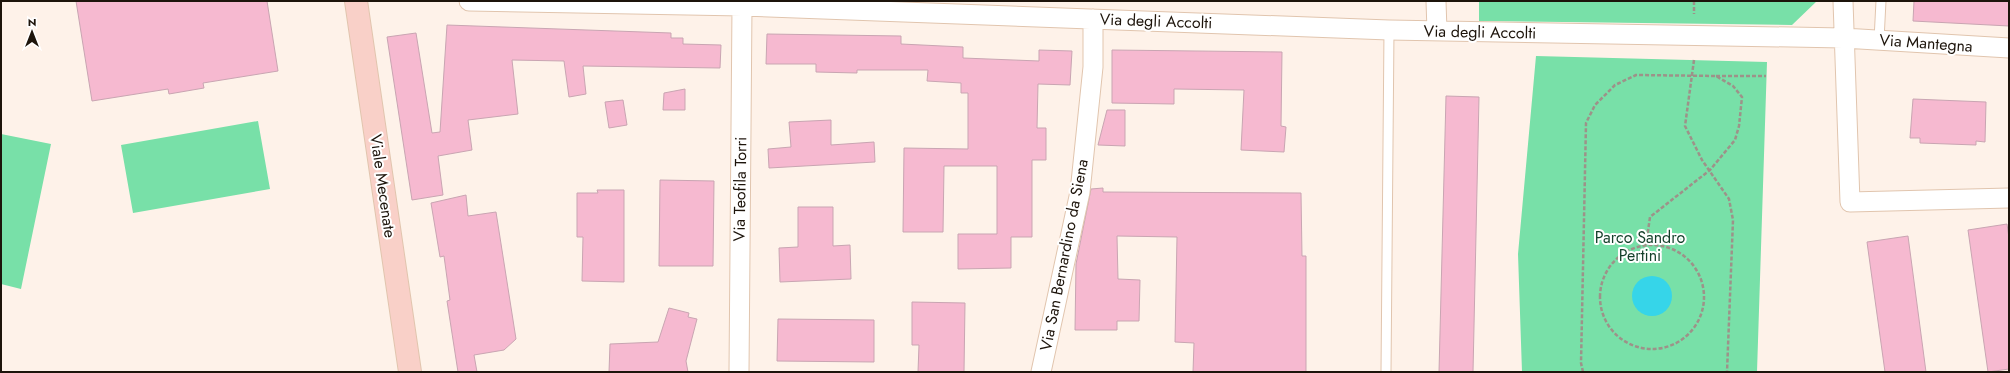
<svg xmlns="http://www.w3.org/2000/svg" width="2010" height="373" font-family="Jost,sans-serif">
	<style>
		.green { fill: #78e0a8 }
		.water { fill: #36d5e9 }
		.building { fill: #f6b9d0; stroke: #c9a5b2 }
		.lines { fill: none; stroke-linecap: round; stroke-linejoin: round }
		.service-casing { stroke: #e1c5ae; stroke-width: 11 }
		.minor-casing { stroke: #e1c5ae; stroke-width: 21 }
		.secondary-casing { stroke: #e1c5ae; stroke-width: 24 }
		.path { stroke: #9d9289; stroke-width: 2.5; stroke-dasharray: 4 2; stroke-linecap: butt }
		.service { stroke: #fff; stroke-width: 9 }
		.minor { stroke: #fff; stroke-width: 19 }
		.secondary { stroke: #f9d0c8; stroke-width: 22 }
		.labels { text-anchor: middle; dominant-baseline: central; stroke-width: 4; stroke-linejoin: round; paint-order: stroke }
		.street-label { font-size: 16px; fill: #1d140b; stroke: #fff }
		.park-label { font-size: 16px; fill: #123f29; stroke: #fff }
	</style>
	<rect width="100%" height="100%" fill="#fef2e9"/>
	<!-- green -->
	<path class="green" d="M1479,1H1817L1792,25L1479,21Z
		M1536,56L1767,62L1757,372H1522L1518,254Z
		M258,121L270,189L133,213L121,145Z
		M1,134L51,144L21,289L1,284Z"/>
	<!-- water -->
	<path class="water" d="M1632 296a20 20 0 1 1 40 0a20 20 0 1 1-40 0Z"/>
	<!-- building -->
	<path class="building" d="M76,1H267L278,71L203,83L204,88L169,94L168,89L92,101Z
		M1914,1H2009V26L1913,21Z
		M447,25L671,33V38H683V44L721,45L720,68L583,66L586,94L569,97L564,61L512,60L518,114L468,120L472,150L438,156L443,195L412,200L387,37L416,33L432,133L440,132Z
		M767,34L901,36V44L963,47V58L1039,61V50L1072,51L1070,85L1038,84L1037,128H1046V160H1032V237H1011V268L958,269V234H997V166H944L943,232H903L904,148L968,149V93H961V83L927,81L928,70H857V73L816,72V64H766Z
		M1112,50L1282,52L1281,126L1286,127L1284,152L1241,150L1244,90L1174,89V104L1112,103Z
		M685,89V110H663L664,93Z
		M1446,96L1479,97L1473,372H1439Z
		M1913,99L1986,102L1985,142L1976,141V145L1920,143V138H1910Z
		M623,100L627,125L609,128L605,102Z
		M1107,110H1125V146L1098,145Z
		M831,120V145L874,142L875,162L769,168L768,149L791,147L789,122Z
		M660,180L714,181L713,266H659Z
		M1103,188V192L1301,193L1302,256H1306V372H1193L1194,343L1175,342L1177,237L1117,236L1118,279L1140,280L1139,321H1117V330H1075L1076,264L1091,189Z
		M597,190H624V282L582,281L583,237H577V193H598Z
		M466,195L468,216L496,212L516,339L504,350L474,355L477,372H458L447,301L450,300L444,256L440,257L431,203Z
		M798,207H833V246L850,245L851,279L780,282L779,248L798,247Z
		M2007,224L2009,238V369L1988,372L1968,230Z
		M1908,236L1926,372H1885L1867,242Z
		M912,302L965,303L964,372H918L919,345H912Z
		M669,308L689,313L688,317L697,319L686,361L688,372H609L610,344L658,342Z
		M778,319L874,320V362L777,361Z"/>
	<g class="lines">
		<!-- service casing -->
		<g class="service-casing">
			<path id="service" d="M1879,40L1881,1
				M1386,372L1389,30"/>
		</g>
		<!-- minor casing -->
		<g class="minor-casing">
			<path id="minor" d="M469,1L742,6L1389,30L1843,38L2009,48
				M1436,1L1437,31
				M1843,1L1850,202L2009,198
				M739,372L742,6
				M1041,372L1080,192L1093,67V19"/>
		</g>
		<!-- secondary casing -->
		<g class="secondary-casing">
			<path id="secondary" d="M356,1L410,372"/>
		</g>
		<!-- path -->
		<path class="path" d="M1694,1V14
			M1694,60L1685,126L1702,160L1729,199L1733,220L1727,372
			M1716,76H1766
			M1600 297a52 52 0 1 1 104 0a52 52 0 1 1-104 0Z
			M1583,372L1581,363L1586,123L1595,105L1615,85L1636,75L1716,76L1733,86L1742,97L1739,126L1735,140L1710,170L1650,217L1646,245"/>
		<!-- service -->
		<use href="#service" class="service"/>
		<!-- minor -->
		<use href="#minor" class="minor"/>
		<!-- secondary -->
		<use href="#secondary" class="secondary"/>
	</g>
	<g class="labels">
		<!-- street labels -->
		<g class="street-label">
			<text transform="translate(1156 21) rotate(2)">Via degli Accolti</text>
			<text transform="translate(1480 32) rotate(1)">Via degli Accolti</text>
			<text transform="translate(1926 43) rotate(4)">Via Mantegna</text>
			<text transform="translate(383 186) rotate(82)">Viale Mecenate</text>
			<text transform="translate(740 189) rotate(-89)">Via Teofila Torri</text>
			<text transform="translate(1064 255) rotate(-79)">Via San Bernardino da Siena</text>
		</g>
		<!-- park labels -->
		<g class="park-label">
			<text x="1640" y="237">Parco Sandro<tspan x="1640" dy="18">Pertini</tspan></text>
		</g>
	</g>
	<!-- border -->
	<rect width="2010" height="373" fill="none" stroke="#1d140b" stroke-width="4"/>
	<!-- north arrow -->
	<g transform="translate(32 32)" stroke="#ffffff" stroke-width="3" paint-order="stroke">
	<path d="M0-3L7 15L0 10L-7 15Z" fill="#1d140b"/>
	<text y="-6" font-size="11" font-weight="bold" text-anchor="middle" fill="#1d140b">N</text>
	</g>
</svg>
